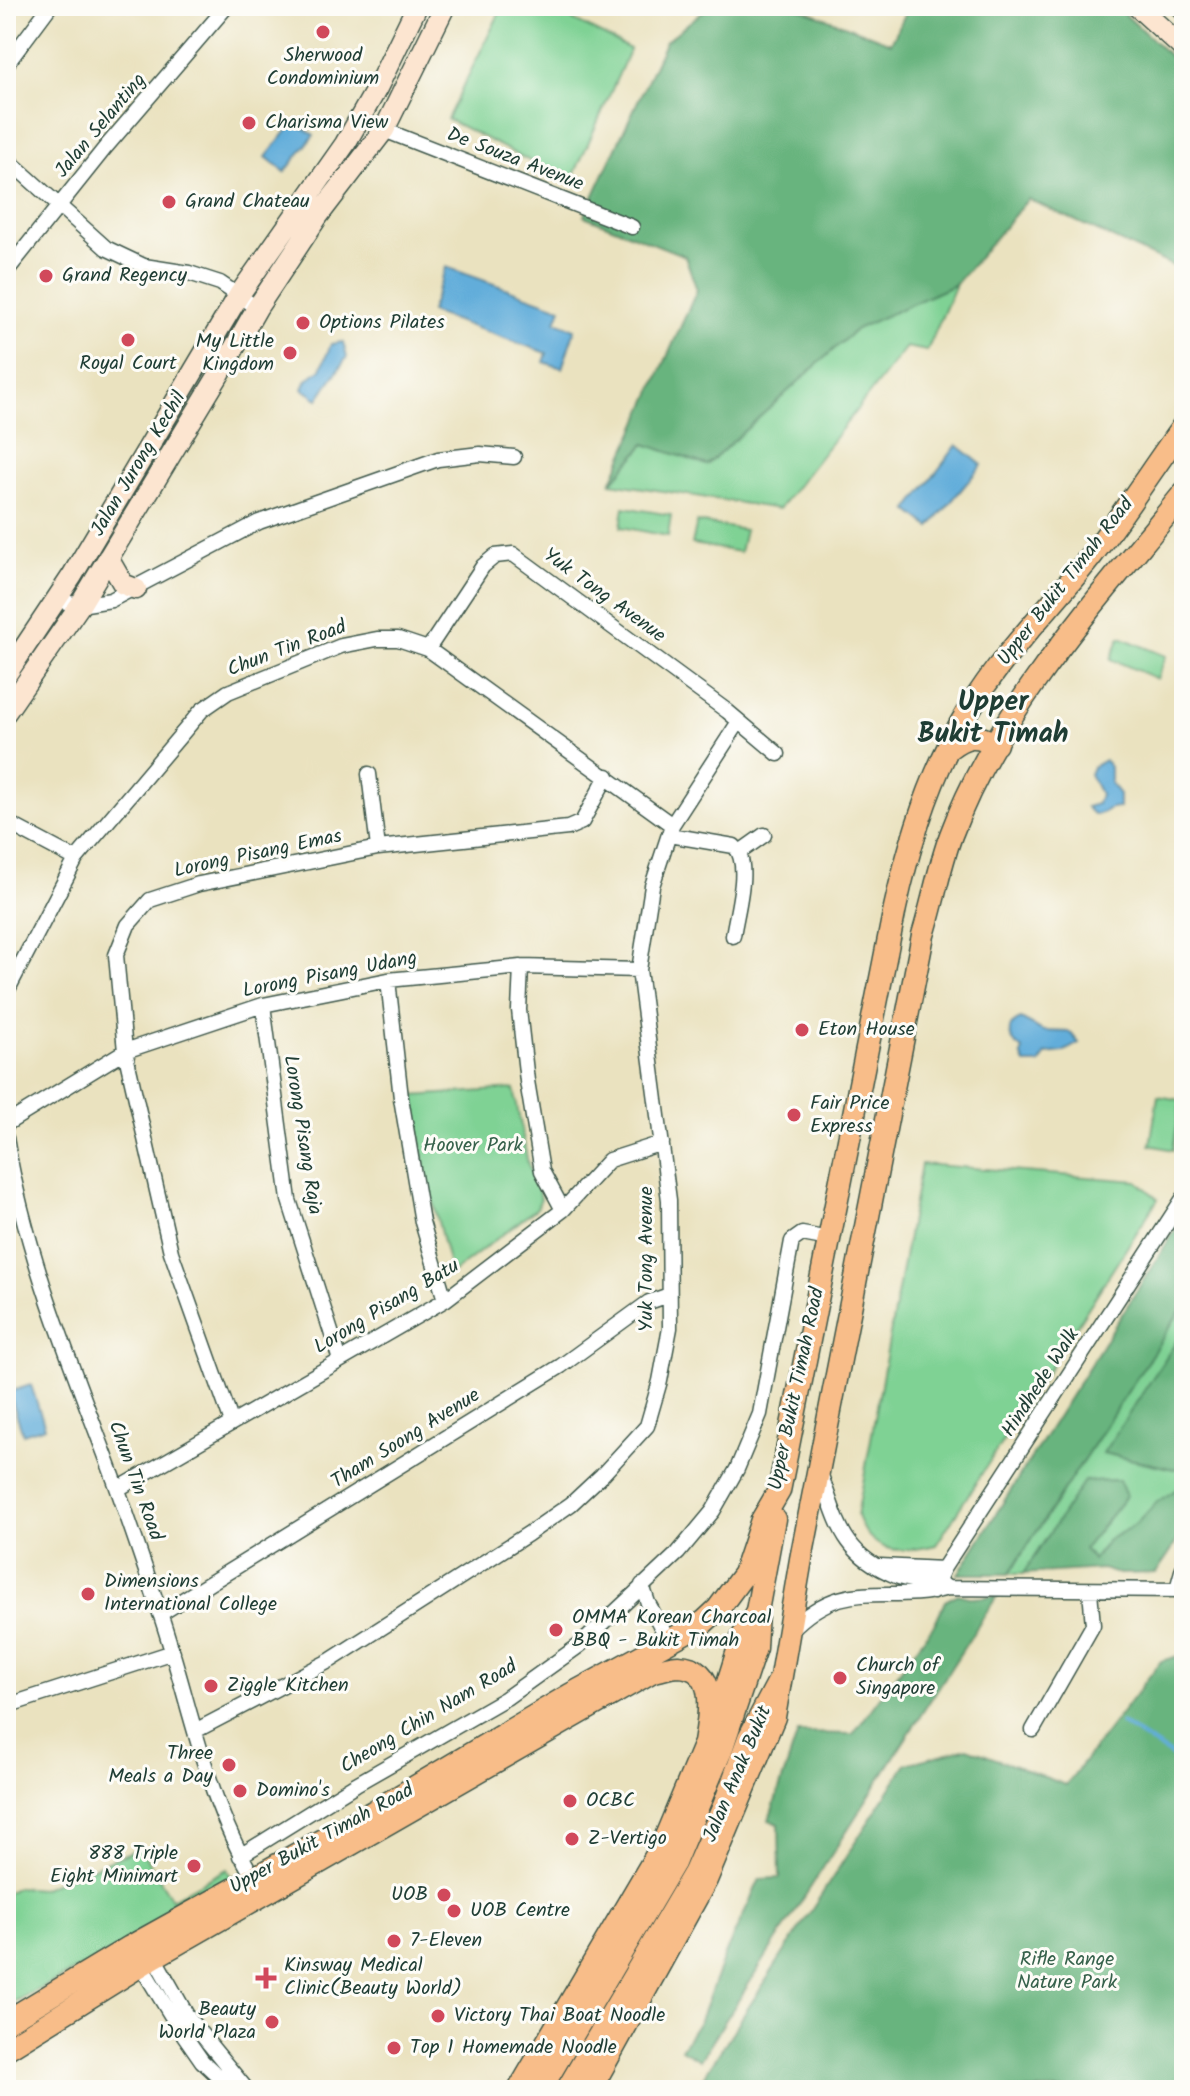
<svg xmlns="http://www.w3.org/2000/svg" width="1190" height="2096" font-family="Kalam,sans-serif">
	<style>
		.green { fill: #7fd294; stroke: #4f8864; stroke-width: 2 }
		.forest { fill: #67b47e; stroke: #437859; stroke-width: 2 }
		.water { fill: #62adda; stroke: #407587; stroke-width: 2 }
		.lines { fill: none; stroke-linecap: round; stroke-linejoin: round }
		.stream { stroke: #62adda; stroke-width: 4 }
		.minor-casing { stroke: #3d5649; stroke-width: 17 }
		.secondary-casing { stroke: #3d5649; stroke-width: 23 }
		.primary-casing { stroke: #3d5649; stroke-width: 25 }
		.trunk-casing { stroke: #3d5649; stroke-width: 25 }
		.minor { stroke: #fff; stroke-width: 14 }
		.secondary { stroke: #fce5d0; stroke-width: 20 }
		.primary { stroke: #f8bd89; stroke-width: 22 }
		.trunk { stroke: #f8bd89; stroke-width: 22 }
		.poi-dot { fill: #d1495b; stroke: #fdfcf7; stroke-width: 3 }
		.labels { text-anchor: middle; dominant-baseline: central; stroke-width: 6; stroke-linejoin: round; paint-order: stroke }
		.poi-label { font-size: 20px; fill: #1f3d34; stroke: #fdfcf7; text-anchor: start }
		.street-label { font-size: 20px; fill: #1f3d34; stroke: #fdfcf7 }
		.park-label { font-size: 20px; fill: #37624c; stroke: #fdfcf7 }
		.district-label { font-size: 28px; font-weight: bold; fill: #1f3d34; stroke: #fdfcf7 }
	</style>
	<rect width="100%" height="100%" fill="#fdfcf7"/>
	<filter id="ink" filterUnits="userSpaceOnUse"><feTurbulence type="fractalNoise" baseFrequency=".0125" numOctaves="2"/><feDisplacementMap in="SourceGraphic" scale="16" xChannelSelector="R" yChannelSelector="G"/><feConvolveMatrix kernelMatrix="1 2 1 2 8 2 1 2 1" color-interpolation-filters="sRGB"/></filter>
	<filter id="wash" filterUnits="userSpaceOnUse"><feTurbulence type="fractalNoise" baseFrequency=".006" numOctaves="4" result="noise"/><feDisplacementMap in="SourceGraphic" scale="32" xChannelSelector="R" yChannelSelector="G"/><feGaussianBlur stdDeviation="1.8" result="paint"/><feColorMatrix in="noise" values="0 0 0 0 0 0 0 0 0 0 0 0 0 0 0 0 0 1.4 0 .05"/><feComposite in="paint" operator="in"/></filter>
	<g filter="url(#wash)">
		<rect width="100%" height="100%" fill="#eae2bf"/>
		<!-- green -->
		<path class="green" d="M503,6H546L630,49L571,182L447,119Z
			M956,284L927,351L906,347L779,509L611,483L645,444L707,465L856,329Z
			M624,507L671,515L668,536L621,527Z
			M697,522L745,530L740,552L692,544Z
			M1120,637L1166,656L1157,679L1111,659Z
			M514,1089L528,1164L541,1198L537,1208L451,1274L425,1169L413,1096Z
			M1158,1096L1181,1100L1173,1150L1150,1145Z
			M921,1164L1137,1181L1158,1199L936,1545C900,1554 872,1555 857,1516Z
			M1184,1305V1330L1104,1453L1174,1469L1184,1465V1491L1180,1488L1157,1502L1135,1525L1108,1540L1092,1560L1084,1549L1126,1496L1085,1481L1023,1574H1009Z
			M140,1848L172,1899L227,1869L232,1879L221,1896L6,2006V1893L17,1887L40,1889Z"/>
		<!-- forest -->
		<path class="forest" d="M710,6H794L891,43L909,6H1116L1184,69V271L1028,199L956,284L856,329L707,465L645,444L611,483L697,290L685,256L584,216L666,41Z
			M1184,1216V1305L1009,1574H958Z
			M1184,1330V1465L1174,1469L1103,1453Z
			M1119,1480L1126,1496L1084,1549L1093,1560L1108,1540L1135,1525L1157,1502L1180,1487L1184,1491C1184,1536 1181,1536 1156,1573L1118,1574L1102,1569L1023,1574L1084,1481Z
			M958,1594L973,1598L997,1596L700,2060L681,2049L700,2020L726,1952L760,1879L780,1878L779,1824L769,1820L798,1733L853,1734L935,1623L945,1601Z
			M1184,1654V2090H695L906,1764L967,1748L1066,1785L1161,1661Z"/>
		<!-- water -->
		<path class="water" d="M294,122L314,135L285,172L266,157Z
			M446,267L561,308L556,322L575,329L562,368L544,362L547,353L430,312Z
			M343,342L347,357L318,399L303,389L307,380L321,369L331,344Z
			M957,445L982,465L930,527L908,510Z
			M1105,760L1110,767V783L1119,794V808C1108,805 1104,815 1094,815L1086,807L1097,804L1100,794L1090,774L1093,767Z
			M1021,1019L1043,1031L1070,1032L1079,1043L1063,1052L1046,1054L1039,1064H1025L1021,1055L1023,1050C1010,1042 1002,1026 1021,1019Z
			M31,1385L45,1427L23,1434L9,1392Z"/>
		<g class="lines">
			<!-- stream -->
			<path class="stream" d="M1121,1723L1184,1764"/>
		</g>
	</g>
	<g filter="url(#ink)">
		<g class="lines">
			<!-- minor casing -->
			<g class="minor-casing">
				<path id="minor" d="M6,65L50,6
					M384,130L632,227
					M6,158L106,248L144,266L189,273L220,283L257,308
					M6,272L105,148L227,6
					M56,600L80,605L111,600L259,522L438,459L480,454L514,457
					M428,649L483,566L495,556L513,554L727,711L778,754
					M369,774L378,848
					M6,822L76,859
					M669,835L734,846C752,863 736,913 733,936
					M740,852L764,835
					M521,967L519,1010L527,1081L542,1171L563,1210
					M388,980L401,1098L422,1222L445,1300
					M6,993L76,859L202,710L228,692L341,646L377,639H398L428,649L672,825
					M263,1005L289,1200L340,1360
					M6,1124L125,1051L263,1005L388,980L521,967L639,970
					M6,1138C24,1245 63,1344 101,1444C123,1501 142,1559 161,1616C190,1702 206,1801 254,1878
					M232,1423L171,1252L125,1051L116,955L128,925L150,900L199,884L378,848L568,828L582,822L607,776
					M819,1470C838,1521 840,1553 896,1576C912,1583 930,1579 945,1586
					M118,1489L445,1300L563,1210L609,1160L662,1143
					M880,1566L943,1569
					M642,1585L648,1603L669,1641
					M1177,1589L1184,1564
					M933,1592L943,1569L1184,1197
					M160,1614L561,1366L649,1302L669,1295
					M790,1631C845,1574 885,1605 948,1588L1184,1590
					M6,1706L173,1652
					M1033,1730L1093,1625L1090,1591
					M195,1731L331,1660L528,1534L571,1504L602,1475L647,1426L660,1381L670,1328L669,1200L639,970L652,886L672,825L738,723
					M240,1856L356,1784L506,1698L580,1645L678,1553L713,1511L737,1469L760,1414L792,1241L802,1234L829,1239
					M150,1950L189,2019L247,2090
					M138,1961L177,2025L202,2061L233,2090"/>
			</g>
			<!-- secondary casing -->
			<g class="secondary-casing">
				<path id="secondary" d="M1137,6L1184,49
					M1180,6L1184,10
					M108,558L123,584L136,589
					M6,675L72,576L239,295L345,144L377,88L417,6
					M6,712L80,605L220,373L257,308L318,216L384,130L445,6"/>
			</g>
			<!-- primary casing -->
			<g class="primary-casing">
				<path id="primary" d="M540,2090L674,1863L721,1750L755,1648L757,1611
					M567,2090L695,1872L724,1806L749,1738L778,1683"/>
			</g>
			<!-- trunk casing -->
			<g class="trunk-casing">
				<path id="trunk" d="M949,748C967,734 976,734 996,744
					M6,2022L130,1947L373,1812L570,1695L704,1622L718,1609L744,1574L762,1520L779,1491L895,908C910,840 933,767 970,708C1004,652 1052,606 1092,555C1124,513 1153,468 1184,425
					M6,2049L154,1957L653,1671C661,1670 670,1666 678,1666C720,1667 709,1717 705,1743
					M519,2090L662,1846L721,1705L742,1638L757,1611L774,1519
					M590,2090L706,1880L774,1717L801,1559L923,935C933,903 939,867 951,835C1000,705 1098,600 1184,493"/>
			</g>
			<!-- minor -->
			<use href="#minor" class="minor"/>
			<!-- secondary -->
			<use href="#secondary" class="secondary"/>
			<!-- primary -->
			<use href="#primary" class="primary"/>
			<!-- trunk -->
			<use href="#trunk" class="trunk"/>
		</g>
	</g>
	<!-- markers -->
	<g class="poi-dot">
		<circle cx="323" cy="32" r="8"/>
		<circle cx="249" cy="123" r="8"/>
		<circle cx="169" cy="202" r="8"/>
		<circle cx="46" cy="276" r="8"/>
		<circle cx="303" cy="323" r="8"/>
		<circle cx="128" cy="340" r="8"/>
		<circle cx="290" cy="353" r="8"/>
		<circle cx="802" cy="1030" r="8"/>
		<circle cx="794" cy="1115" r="8"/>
		<circle cx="88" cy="1594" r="8"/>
		<circle cx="556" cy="1630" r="8"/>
		<circle cx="840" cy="1678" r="8"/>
		<circle cx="211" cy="1686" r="8"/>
		<circle cx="229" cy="1765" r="8"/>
		<circle cx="240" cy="1791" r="8"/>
		<circle cx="570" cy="1801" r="8"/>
		<circle cx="572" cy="1839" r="8"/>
		<circle cx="194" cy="1866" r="8"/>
		<circle cx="444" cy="1895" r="8"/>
		<circle cx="454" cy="1911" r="8"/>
		<circle cx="394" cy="1941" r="8"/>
		<path d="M262 1966h8v8h8v8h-8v8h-8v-8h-8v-8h8z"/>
		<circle cx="438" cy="2016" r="8"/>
		<circle cx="272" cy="2022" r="8"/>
		<circle cx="394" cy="2048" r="8"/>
	</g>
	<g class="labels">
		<!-- poi labels -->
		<g class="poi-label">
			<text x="323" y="56" text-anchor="middle">Sherwood<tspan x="323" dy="23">Condominium</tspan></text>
			<text x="265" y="123">Charisma View</text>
			<text x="185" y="202">Grand Chateau</text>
			<text x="62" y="276">Grand Regency</text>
			<text x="319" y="323">Options Pilates</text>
			<text x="274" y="342" text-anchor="end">My Little<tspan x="274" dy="23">Kingdom</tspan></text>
			<text x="128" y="364" text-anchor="middle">Royal Court</text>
			<text x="818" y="1030">Eton House</text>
			<text x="810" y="1104">Fair Price<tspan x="810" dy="23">Express</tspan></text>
			<text x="104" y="1582">Dimensions<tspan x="104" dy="23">International College</tspan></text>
			<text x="572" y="1618">OMMA Korean Charcoal<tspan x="572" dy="23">BBQ - Bukit Timah</tspan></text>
			<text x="856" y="1666">Church of<tspan x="856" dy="23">Singapore</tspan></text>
			<text x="227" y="1686">Ziggle Kitchen</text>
			<text x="213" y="1754" text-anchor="end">Three<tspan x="213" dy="23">Meals a Day</tspan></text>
			<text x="256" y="1791">Domino's</text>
			<text x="586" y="1801">OCBC</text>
			<text x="588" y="1839">Z-Vertigo</text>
			<text x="178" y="1854" text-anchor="end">888 Triple<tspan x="178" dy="23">Eight Minimart</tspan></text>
			<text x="428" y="1895" text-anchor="end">UOB</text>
			<text x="470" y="1911">UOB Centre</text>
			<text x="410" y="1941">7-Eleven</text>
			<text x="284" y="1966">Kinsway Medical<tspan x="284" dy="23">Clinic(Beauty World)</tspan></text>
			<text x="256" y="2010" text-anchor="end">Beauty<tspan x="256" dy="23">World Plaza</tspan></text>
			<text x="454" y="2016">Victory Thai Boat Noodle</text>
			<text x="410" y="2048">Top 1 Homemade Noodle</text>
		</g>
		<!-- street labels -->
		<g class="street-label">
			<text transform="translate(101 126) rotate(-50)">Jalan Selanting</text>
			<text transform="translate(515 160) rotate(21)">De Souza Avenue</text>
			<text transform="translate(139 464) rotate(-59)">Jalan Jurong Kechil</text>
			<text transform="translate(1066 582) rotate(-52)">Upper Bukit Timah Road</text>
			<text transform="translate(604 596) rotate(36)">Yuk Tong Avenue</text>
			<text transform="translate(287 649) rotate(-21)">Chun Tin Road</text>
			<text transform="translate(258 854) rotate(-12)">Lorong Pisang Emas</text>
			<text transform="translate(330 975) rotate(-11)">Lorong Pisang Udang</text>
			<text transform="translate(302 1135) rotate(81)">Lorong Pisang Raja</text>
			<text transform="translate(647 1259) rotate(-90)">Yuk Tong Avenue</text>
			<text transform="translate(387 1307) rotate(-31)">Lorong Pisang Batu</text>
			<text transform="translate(1041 1383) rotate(-57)">Hindhede Walk</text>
			<text transform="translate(797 1389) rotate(-78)">Upper Bukit Timah Road</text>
			<text transform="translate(406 1439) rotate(-32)">Tham Soong Avenue</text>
			<text transform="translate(135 1481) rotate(70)">Chun Tin Road</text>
			<text transform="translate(429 1717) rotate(-31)">Cheong Chin Nam Road</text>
			<text transform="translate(738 1774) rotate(-67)">Jalan Anak Bukit</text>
			<text transform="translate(322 1839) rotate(-29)">Upper Bukit Timah Road</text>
		</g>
		<!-- park labels -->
		<g class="park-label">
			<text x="473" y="1146">Hoover Park</text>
			<text x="1067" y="1960">Rifle Range<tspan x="1067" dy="23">Nature Park</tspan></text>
		</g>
		<!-- district labels -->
		<g class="district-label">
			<text x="993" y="702">Upper<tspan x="993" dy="32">Bukit Timah</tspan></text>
		</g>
	</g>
	<!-- margin -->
	<rect width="1190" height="2096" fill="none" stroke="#fdfcf7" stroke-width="32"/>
</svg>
